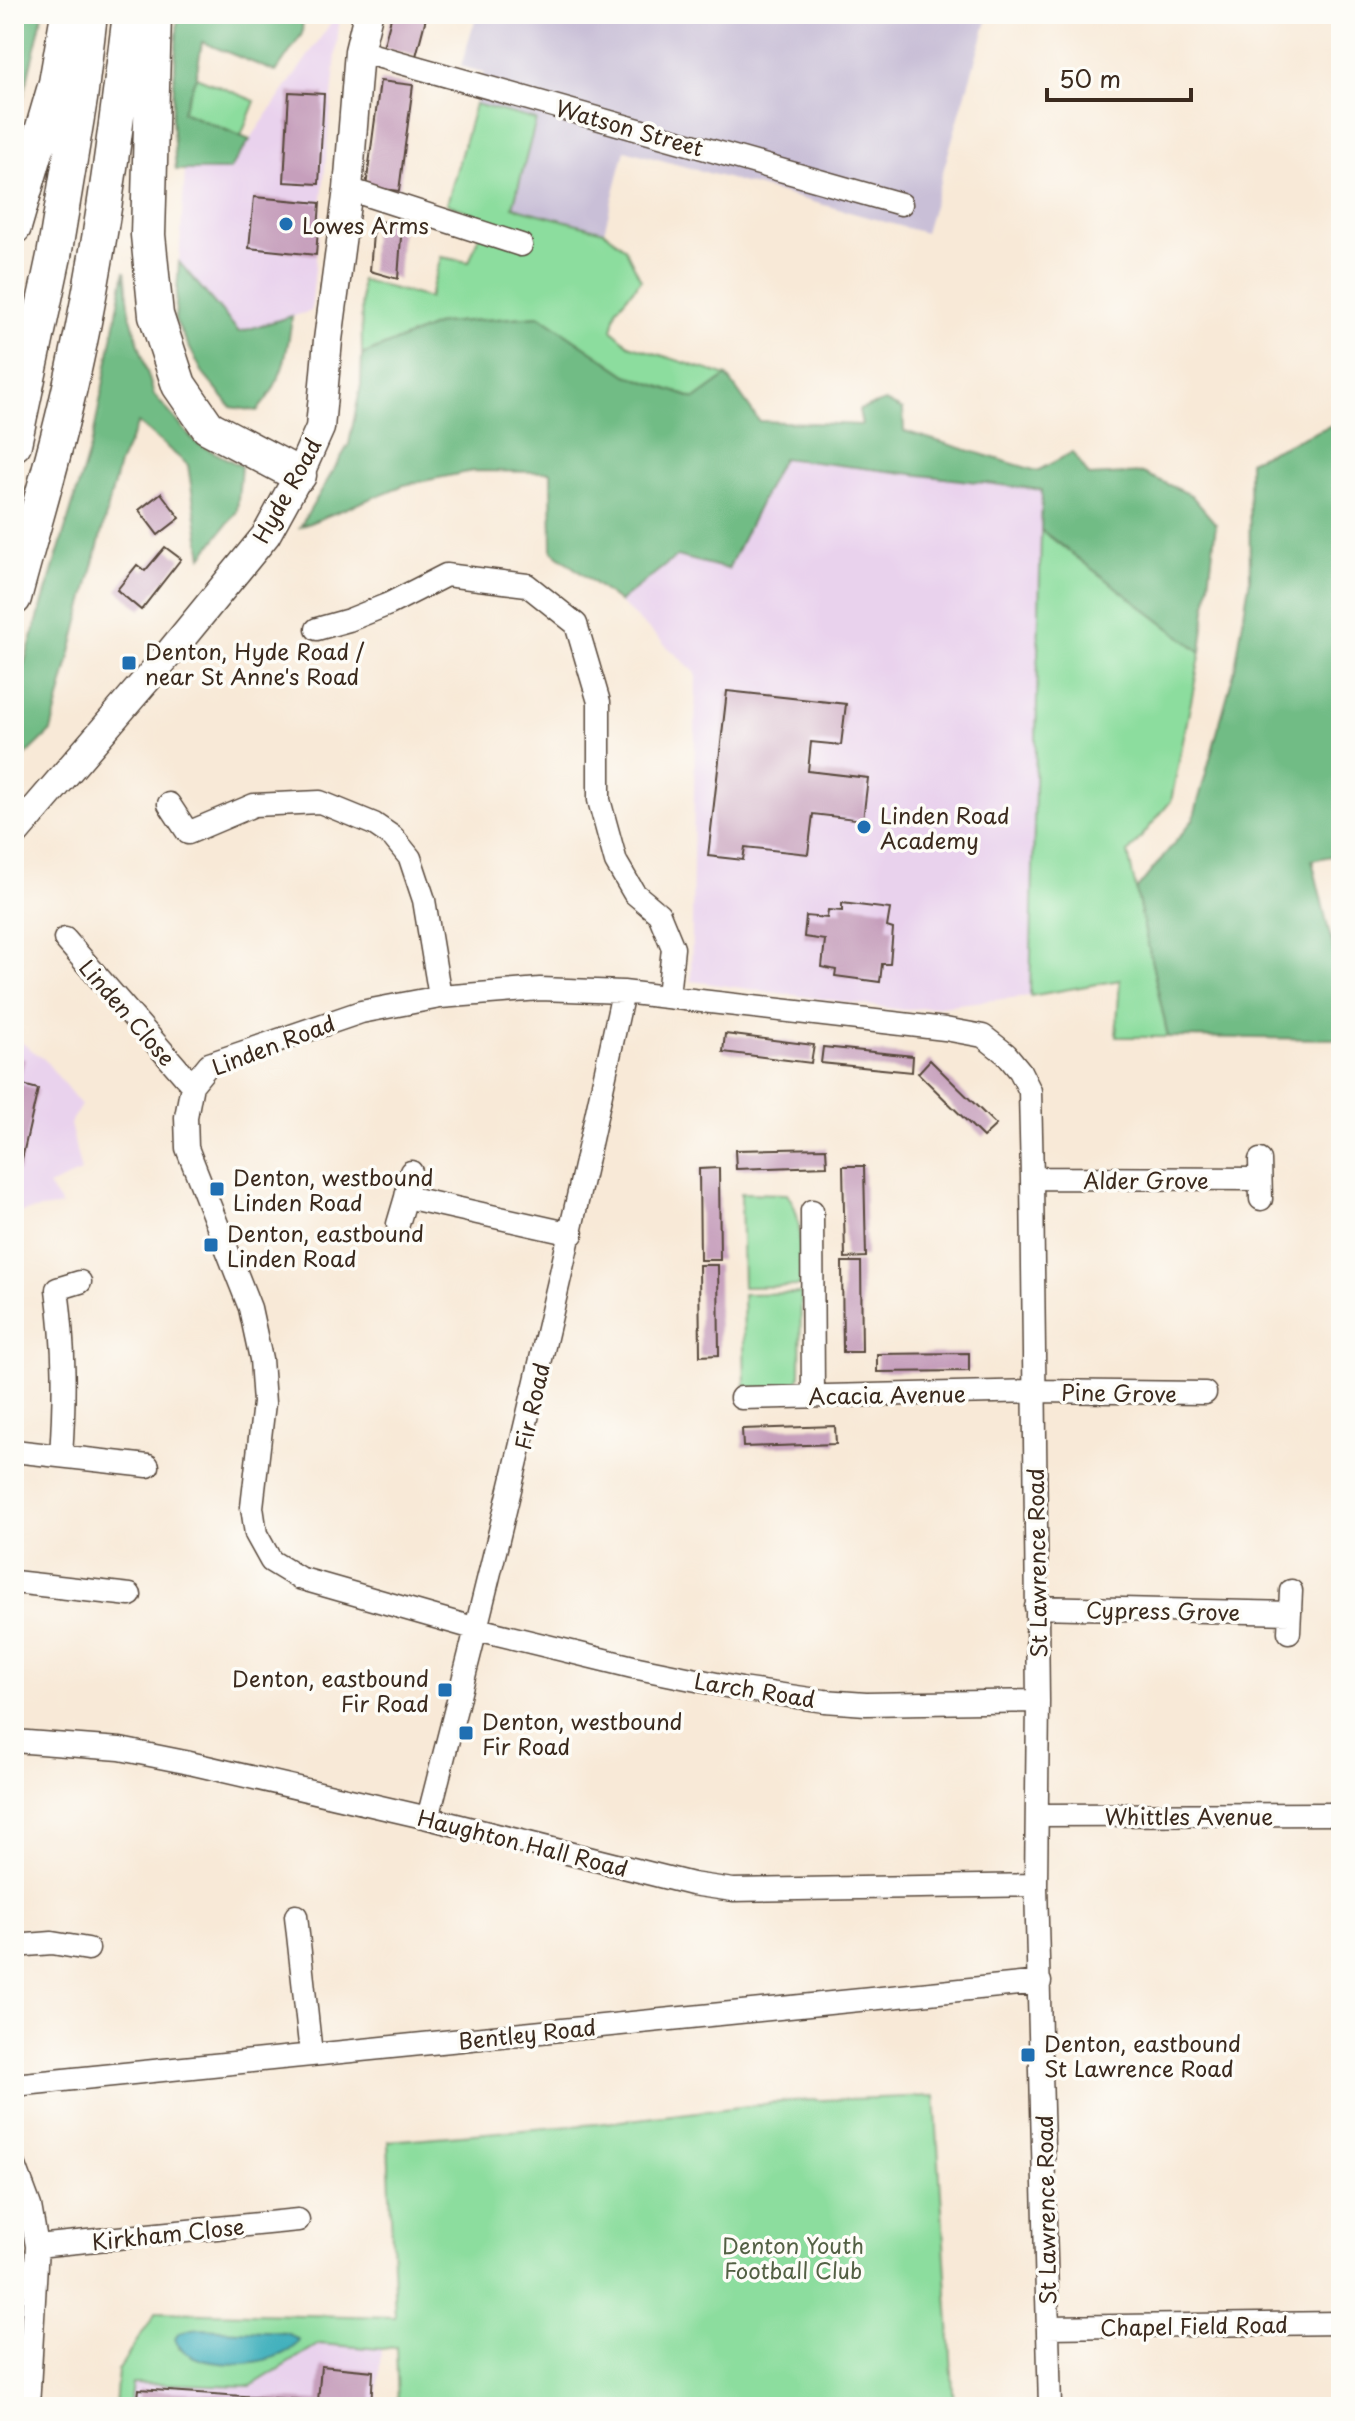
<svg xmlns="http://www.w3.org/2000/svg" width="1355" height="2421" font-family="'Playpen Sans',sans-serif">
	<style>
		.built { fill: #e9d2ed }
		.industrial { fill: #c9bfd7 }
		.green { fill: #8cdd9e; stroke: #64845e; stroke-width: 2; fill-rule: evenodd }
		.forest { fill: #71bc85; stroke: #567352; stroke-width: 2 }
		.water { fill: #42b1bd; stroke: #3e6e6e; stroke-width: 2 }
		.building { fill: #c69fbc }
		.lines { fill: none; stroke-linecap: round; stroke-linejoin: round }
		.minor-casing { stroke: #57473a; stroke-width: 25 }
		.major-casing { stroke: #57473a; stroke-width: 31 }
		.highway-casing { stroke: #57473a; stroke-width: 37 }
		.minor { stroke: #fff; stroke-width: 22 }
		.major { stroke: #fff; stroke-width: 28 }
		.highway { stroke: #fff; stroke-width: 34 }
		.poi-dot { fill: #1f6fb2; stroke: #fdfcf7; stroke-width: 3 }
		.labels { text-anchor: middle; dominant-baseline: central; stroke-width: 7; stroke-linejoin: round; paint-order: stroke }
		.street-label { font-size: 22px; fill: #3b2a1e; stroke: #fdfcf7 }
		.poi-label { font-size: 22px; fill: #3b2a1e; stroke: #fdfcf7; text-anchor: start }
		.park-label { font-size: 22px; fill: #536044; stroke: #fdfcf7 }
	</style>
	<rect width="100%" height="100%" fill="#fdfcf7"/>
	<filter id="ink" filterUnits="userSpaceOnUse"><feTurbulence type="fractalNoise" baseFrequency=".0125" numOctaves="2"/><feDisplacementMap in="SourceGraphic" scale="16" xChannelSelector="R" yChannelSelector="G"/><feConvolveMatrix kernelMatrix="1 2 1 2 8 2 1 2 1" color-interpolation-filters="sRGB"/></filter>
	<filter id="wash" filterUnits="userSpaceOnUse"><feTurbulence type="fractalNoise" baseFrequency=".006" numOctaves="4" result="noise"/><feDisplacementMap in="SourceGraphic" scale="32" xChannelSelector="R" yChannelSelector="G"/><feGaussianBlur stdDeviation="1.8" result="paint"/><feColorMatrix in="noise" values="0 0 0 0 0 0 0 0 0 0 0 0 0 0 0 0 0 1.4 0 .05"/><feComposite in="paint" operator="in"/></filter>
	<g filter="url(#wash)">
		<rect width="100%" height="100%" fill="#f8e9d7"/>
		<!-- built -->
		<path class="built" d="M337,14H340L311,311L239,332L179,262L185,171L229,170Z
			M782,457L1042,490L1030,996L903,1010L691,981L696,673L619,602L677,555L728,569Z
			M14,1037L44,1059L81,1105L70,1124L81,1172L48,1186L62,1206L14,1213Z
			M14,2220H20L16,2317L14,2316Z
			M319,2344L381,2349L377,2407H129L131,2383L251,2386Z"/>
		<!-- industrial -->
		<path class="industrial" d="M477,14H989L925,233L625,150L604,231L513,207L536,120L475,104L484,73L461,66Z"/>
		<!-- green -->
		<path class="green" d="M196,77L255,101L241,136L182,112Z
			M475,104L536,120L513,207L604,231L625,248L641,280L617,308L612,330L629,345L727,376L695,399L627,375L540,316L441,323L362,355L361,280L429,298L441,257L469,262L486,218L447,204Z
			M1041,530L1201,652L1171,801L1128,853L1168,1037H1116L1120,980L1030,996Z
			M741,1193L787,1194C805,1215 799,1259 800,1286L743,1287Z
			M801,1293L800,1374L797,1384L788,1388L745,1390L743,1294Z
			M935,2096L954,2407H398L396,2347L381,2349L319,2344L251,2386L132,2383L129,2407H115L118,2370L156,2312L395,2317L388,2141L596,2124L790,2101ZM287,2333L294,2339L178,2348Z"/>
		<!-- forest -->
		<path class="forest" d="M14,14H43L14,135Z
			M178,14H303L302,34L276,72L202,42L196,77L182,112L250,140L229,170H176L172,118Z
			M179,262L239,332L292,316C287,355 284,381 257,411L231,407L204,375L175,320Z
			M125,271L130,314L154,395L196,443L241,466L237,511L202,557L188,465L138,423L119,464L51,731L14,767V697L93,438Z
			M540,316L627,375L695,399L727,376L759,421L862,425L859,410L885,401L903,410L904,431L1037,471L1073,452L1089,476L1143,473L1191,495L1216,524L1201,652L1041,530L1042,490L782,458L728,569L677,556L619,602L552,551L551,472L473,471L404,485L300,527L349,444L361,385L362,355L441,323Z
			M1341,421V854L1312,860L1341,982V1039L1168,1037L1136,890L1193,820L1235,668L1250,578L1249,461Z"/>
		<!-- water -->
		<path class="water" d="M197,2329L287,2333L299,2341C282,2368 188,2375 175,2339L179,2333Z"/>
		<g id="blocks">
			<!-- building -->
			<path class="building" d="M392,14H427L416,56L383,48Z
				M380,81L413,85L399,191L366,187Z
				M289,92L324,94L319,184L284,182Z
				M254,197L320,203L316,255L249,248Z
				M374,221L402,223L398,279L370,271Z
				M161,493L180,518L158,535L139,510Z
				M165,547L181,559L141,610L117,590L137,565L145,571Z
				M727,691L846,704L841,745L811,742L808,771L868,778L863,820L813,814L808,854L745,847L743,860L708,856Z
				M842,903L890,909L887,927L893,929L890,964H882L880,982L835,976L836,970L822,967L825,940L804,937L806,916L827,918L828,910L842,911Z
				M725,1034L814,1045L811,1063L723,1052Z
				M823,1047L913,1056L912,1072L821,1063Z
				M14,1057L25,1059L19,1084L38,1089L19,1172L14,1171Z
				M930,1060L996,1125L983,1137L918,1073Z
				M826,1148L827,1166L736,1169L735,1150Z
				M843,1166H864L866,1257L845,1258Z
				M719,1168L720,1260H700L699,1169Z
				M842,1262H861L862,1352H843Z
				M699,1265H718L719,1355L700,1356Z
				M969,1353V1371L877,1372V1354Z
				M835,1426L836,1444L743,1447L742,1429Z
				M321,2366L373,2371L371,2407H137L139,2389L318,2401Z"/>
		</g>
	</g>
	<g filter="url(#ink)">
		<use href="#blocks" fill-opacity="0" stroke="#57473a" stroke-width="2"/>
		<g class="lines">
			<!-- minor casing -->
			<g class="minor-casing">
				<path id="minor" d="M359,51L901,204
					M348,189L521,245
					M317,629L349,620L389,604L446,575L527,585L576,624L599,702V800L616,862L634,893L659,914L673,948L668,996
					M169,804L188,833L254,805L320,802L374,824L393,837L410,858L424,900L440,997
					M65,939L192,1085
					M1260,1160L1261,1199
					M411,1172L406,1197L572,1234
					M1032,1178L1260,1179
					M812,1211L813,1396
					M398,1224L406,1197
					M741,1398L1033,1391L1205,1393
					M14,1451L148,1466
					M61,1456C65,1395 65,1349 57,1289L80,1282
					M14,1582L130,1595
					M1036,1607L1290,1613
					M1289,1632L1291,1591
					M1038,1701L866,1704L824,1701L741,1689L633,1667L477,1629L299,1578L271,1561L256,1534L252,1507L264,1403L261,1359L250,1308L187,1148L186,1117L192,1085L209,1064L361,1012L440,997L540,989L623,992L945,1029L983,1036L1006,1054L1020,1071L1030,1091L1032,1178L1038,1701L1036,1885L1050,2407
					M14,1741L120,1749L185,1762L428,1818L692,1884L733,1890L1036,1885
					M1037,1815L1341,1814
					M428,1818C499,1544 564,1269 623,992
					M296,1916L311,2054
					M14,1946L52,1943L88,1949
					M14,2085L1040,1982
					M14,2163L30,2206L37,2246L28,2407
					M37,2246L298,2220
					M1048,2327L1341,2323"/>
			</g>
			<!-- major casing -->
			<g class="major-casing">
				<path id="major" d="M14,834L167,656L266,535L299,475L320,428L328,340L348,189L359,51L368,14"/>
			</g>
			<!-- highway casing -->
			<g class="highway-casing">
				<path id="highway" d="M154,14L148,235L156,315L179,385L208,427L299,475
					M14,227L56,83L68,14
					M14,444L54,256L80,99L90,14
					M14,598C31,533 51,469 66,404C97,276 114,145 130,14"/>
			</g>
			<!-- minor -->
			<use href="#minor" class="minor"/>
			<!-- major -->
			<use href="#major" class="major"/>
			<!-- highway -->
			<use href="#highway" class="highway"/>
		</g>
	</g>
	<!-- markers -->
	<g class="poi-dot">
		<circle cx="286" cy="224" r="8"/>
		<rect x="121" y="655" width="16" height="16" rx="4"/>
		<circle cx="864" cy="827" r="8"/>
		<rect x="209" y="1181" width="16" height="16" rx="4"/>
		<rect x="203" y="1237" width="16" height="16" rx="4"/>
		<rect x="437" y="1682" width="16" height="16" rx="4"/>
		<rect x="458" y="1725" width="16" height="16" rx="4"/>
		<rect x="1020" y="2047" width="16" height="16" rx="4"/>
	</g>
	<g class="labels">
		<!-- street labels -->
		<g class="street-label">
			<text transform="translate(630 127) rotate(16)">Watson Street</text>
			<text transform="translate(286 490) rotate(-61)">Hyde Road</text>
			<text transform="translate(128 1012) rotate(49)">Linden Close</text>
			<text transform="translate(273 1044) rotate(-21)">Linden Road</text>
			<text x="1146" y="1179">Alder Grove</text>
			<text transform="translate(1119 1392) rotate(1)">Pine Grove</text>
			<text transform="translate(887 1394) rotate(-1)">Acacia Avenue</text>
			<text transform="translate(531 1406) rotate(-77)">Fir Road</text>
			<text transform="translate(1036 1563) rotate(-91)">St Lawrence Road</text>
			<text transform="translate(1163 1610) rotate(1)">Cypress Grove</text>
			<text transform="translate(755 1689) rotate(9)">Larch Road</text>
			<text x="1189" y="1815">Whittles Avenue</text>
			<text transform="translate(523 1842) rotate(14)">Haughton Hall Road</text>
			<text transform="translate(527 2033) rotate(-6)">Bentley Road</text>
			<text transform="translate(1045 2210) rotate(-91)">St Lawrence Road</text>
			<text transform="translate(168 2233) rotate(-6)">Kirkham Close</text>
			<text transform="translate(1194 2325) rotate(-1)">Chapel Field Road</text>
		</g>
		<!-- poi labels -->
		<g class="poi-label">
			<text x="302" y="224">Lowes Arms</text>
			<text x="145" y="650">Denton, Hyde Road /<tspan x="145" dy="25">near St Anne's Road</tspan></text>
			<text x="880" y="814">Linden Road<tspan x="880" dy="25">Academy</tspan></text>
			<text x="233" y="1176">Denton, westbound<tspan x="233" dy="25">Linden Road</tspan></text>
			<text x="227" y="1232">Denton, eastbound<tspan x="227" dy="25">Linden Road</tspan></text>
			<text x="429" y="1677" text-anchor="end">Denton, eastbound<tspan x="429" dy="25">Fir Road</tspan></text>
			<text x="482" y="1720">Denton, westbound<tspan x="482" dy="25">Fir Road</tspan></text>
			<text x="1044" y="2042">Denton, eastbound<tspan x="1044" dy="25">St Lawrence Road</tspan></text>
		</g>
		<!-- park labels -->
		<g class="park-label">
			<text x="793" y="2244">Denton Youth<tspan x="793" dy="25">Football Club</tspan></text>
		</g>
	</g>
	<!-- margin -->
	<rect width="1355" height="2421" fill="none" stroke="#fdfcf7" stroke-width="48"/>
	<!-- scale -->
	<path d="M1047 88v12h144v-12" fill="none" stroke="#3b2a1e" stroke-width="4"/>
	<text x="1059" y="88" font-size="24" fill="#3b2a1e" stroke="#fdfcf7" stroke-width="6" paint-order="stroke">50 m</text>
</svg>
